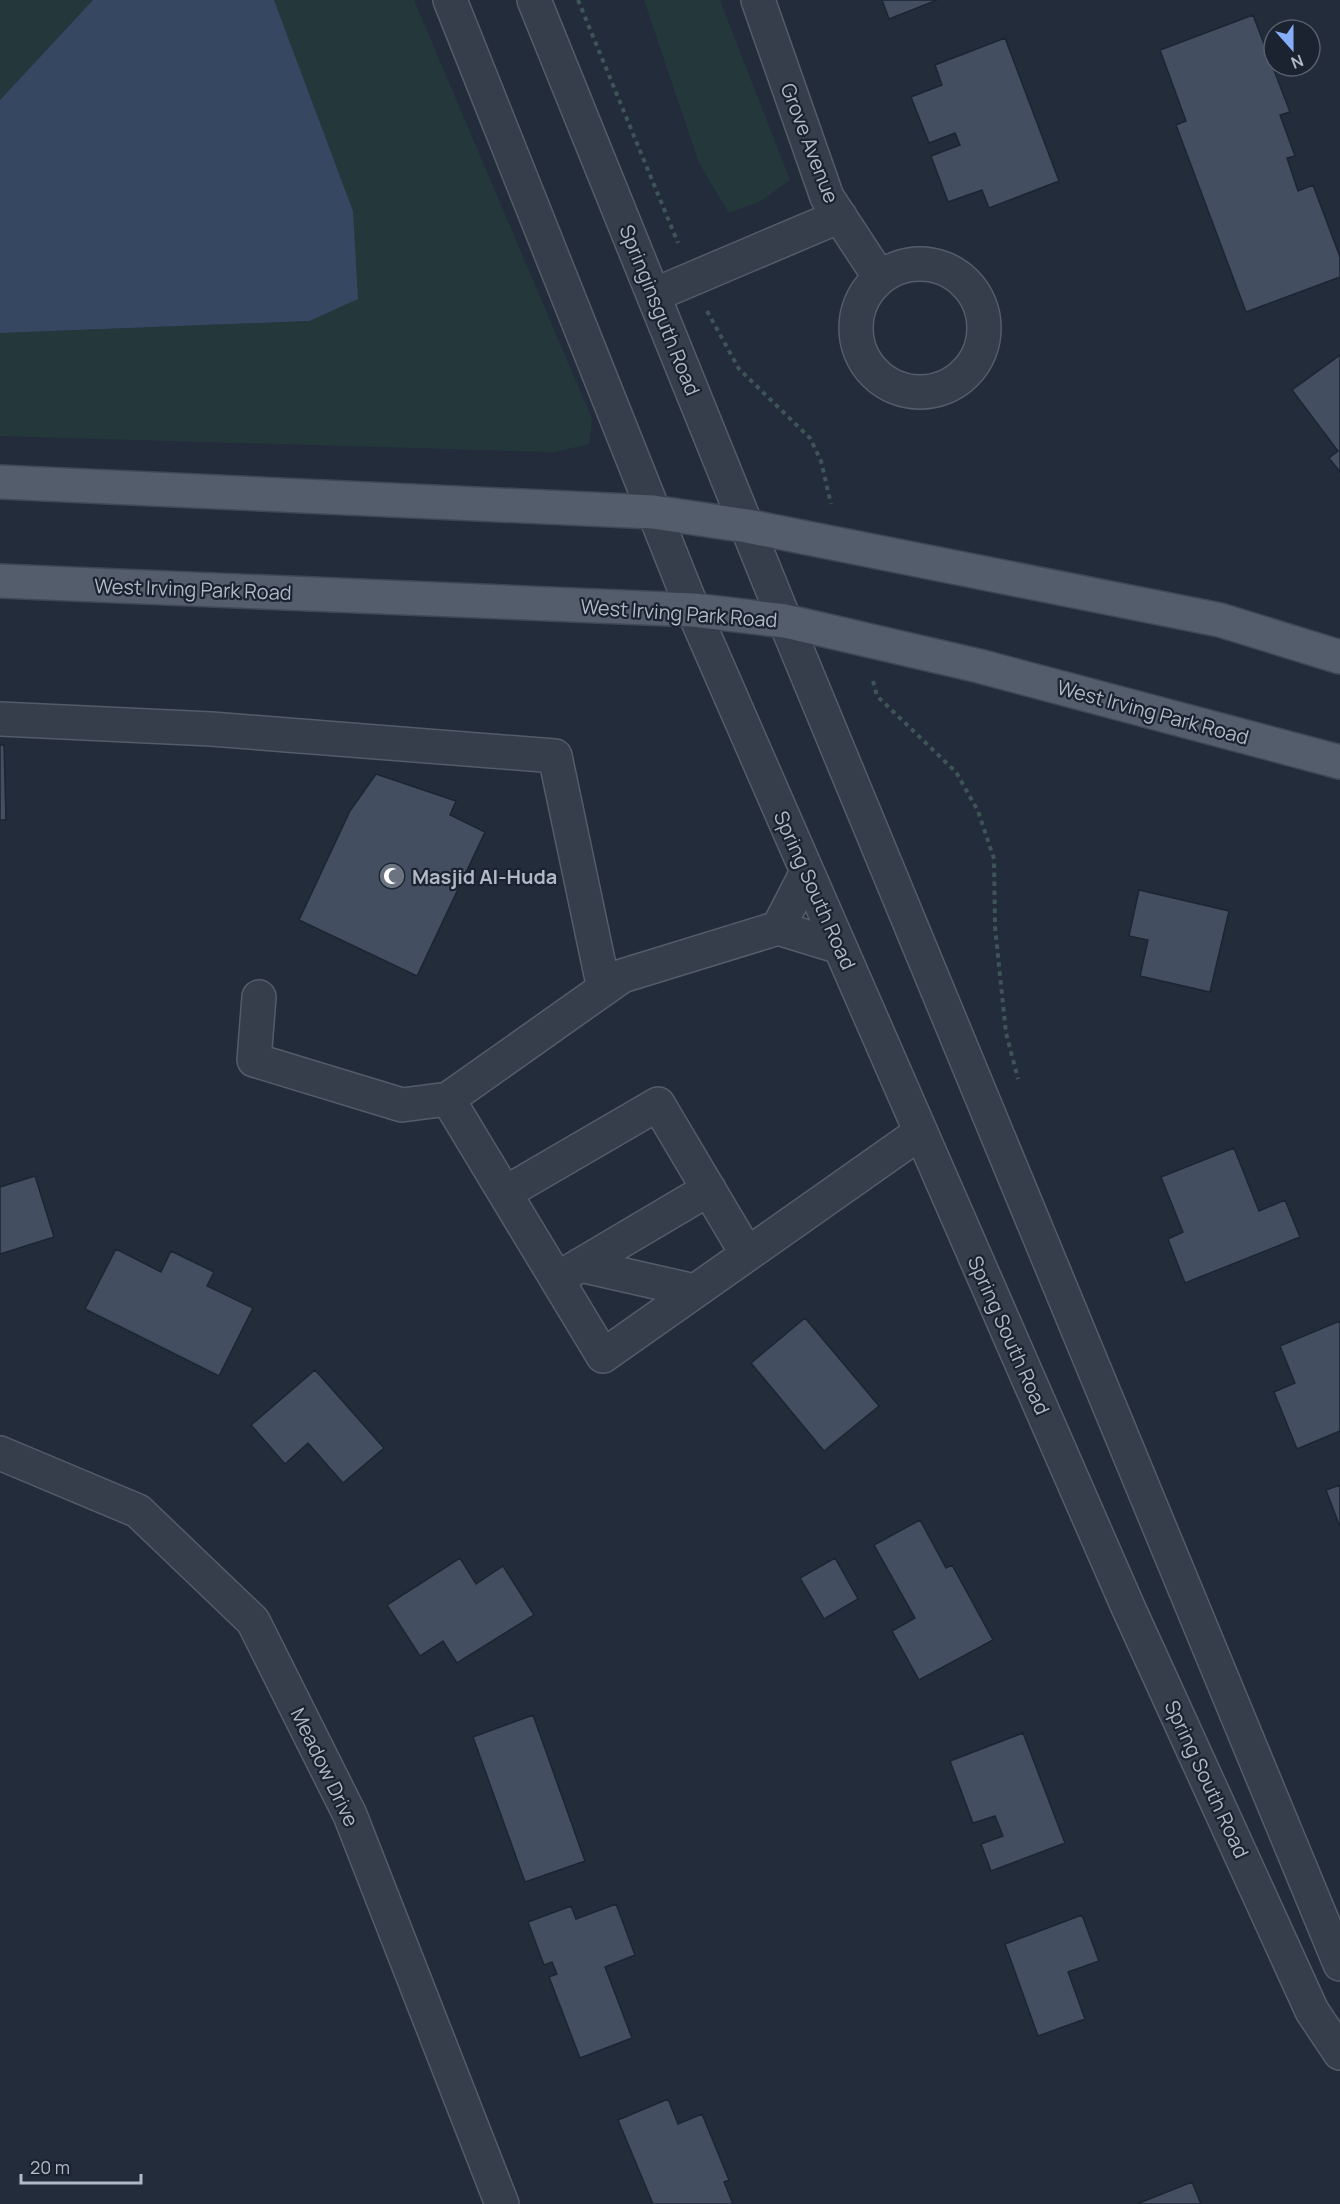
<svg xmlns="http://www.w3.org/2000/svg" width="1340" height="2204" font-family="Manrope,sans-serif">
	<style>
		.green { fill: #24383c }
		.water { fill: #364762 }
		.building { fill: #434f60; stroke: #1d2532; stroke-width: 1.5 }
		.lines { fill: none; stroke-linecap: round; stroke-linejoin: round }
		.minor-casing { stroke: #545c69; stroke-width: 36 }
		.major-casing { stroke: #3f4754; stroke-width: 36 }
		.path { stroke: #3f5456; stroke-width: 4; stroke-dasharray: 4.5 4.5; stroke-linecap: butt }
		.minor { stroke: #363e4b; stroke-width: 33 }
		.major { stroke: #545d6b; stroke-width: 33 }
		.labels { text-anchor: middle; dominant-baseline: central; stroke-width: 4.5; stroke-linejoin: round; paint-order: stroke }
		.street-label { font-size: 20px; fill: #b1b9c7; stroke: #1b2330 }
		.poi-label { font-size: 20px; font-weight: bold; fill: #b1b9c7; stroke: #1b2330; text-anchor: start }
	</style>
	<rect width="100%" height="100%" fill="#222c3b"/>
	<!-- green -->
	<path class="green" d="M0,0H93L0,100Z
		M274,0H414L592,419L589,444L555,452L0,436V333L309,321L353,211Z
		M644,0H720L790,180L761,201L729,213L699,163Z"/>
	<!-- water -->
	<path class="water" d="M93,0H274L353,211L358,299L309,321L0,333V100Z"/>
	<!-- building -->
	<path class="building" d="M882,0H937L889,19Z
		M1253,15L1290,112L1280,115L1295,156L1287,158L1298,191L1313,185L1340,257V277L1246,312L1176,125L1186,121L1160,50Z
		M1005,38L1059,181L989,208L982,190L948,202L931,156L960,145L955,133L929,143L911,97L942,85L935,65Z
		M1340,355V472L1329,458L1338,451L1292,390Z
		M0,745H4L6,820H0Z
		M376,774L456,801L450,815L485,832L417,976L299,920L350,811Z
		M1139,890L1229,911L1210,992L1140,976L1148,940L1129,936Z
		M1234,1148L1259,1211L1285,1200L1300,1237L1185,1283L1168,1239L1183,1232L1161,1177Z
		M35,1176L54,1237L0,1254V1187Z
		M116,1249L161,1272L171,1251L214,1272L207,1286L253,1308L219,1376L85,1309Z
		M805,1318L879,1406L824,1451L751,1363Z
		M1340,1321V1431L1297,1449L1274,1392L1295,1383L1280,1346Z
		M315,1370L384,1448L343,1483L308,1443L285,1464L251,1425Z
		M1340,1485V1527L1326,1490Z
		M920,1520L946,1568L952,1565L993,1640L919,1680L892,1631L915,1618L874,1545Z
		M460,1558L476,1584L503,1566L534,1615L457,1663L443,1641L420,1656L387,1605Z
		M835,1558L858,1599L824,1619L800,1578Z
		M533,1715L585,1861L525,1882L473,1737Z
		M1023,1733L1065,1843L991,1871L981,1844L1003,1836L995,1816L973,1823L950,1761Z
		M616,1904L635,1955L605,1967L632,2038L580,2058L549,1977L557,1974L552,1962L544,1965L528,1922L571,1906L576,1919Z
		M1082,1915L1099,1961L1068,1972L1085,2019L1038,2036L1005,1944Z
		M668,2099L678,2124L702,2114L729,2180L724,2182L733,2204H653L618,2120Z
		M1192,2182L1201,2204H1137Z"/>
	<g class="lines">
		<!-- minor casing -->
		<g class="minor-casing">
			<path id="minor" d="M450,0L693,610L1128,1607L1312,2011L1340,2053
				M534,0L785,621L1340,1964
				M758,0L827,197L880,278
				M856 328a64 64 0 1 1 128 0a64 64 0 1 1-128 0Z
				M654,295L840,216
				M0,719L211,729L555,756L604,989
				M778,928L807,872
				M259,997L254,1060L402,1105L448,1099L603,1356L921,1132
				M448,1099L622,976L778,928L840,947
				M505,1193L658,1104L747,1254
				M580,1265L695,1291
				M557,1279L709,1189
				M0,1453L138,1511L253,1621L350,1815L502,2204"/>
		</g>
		<!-- major casing -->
		<g class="major-casing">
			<path id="major" d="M0,482L653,512L747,526L1220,620L1340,657
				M0,581L693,610L785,621L979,666L1340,762"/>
		</g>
		<!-- path -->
		<path class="path" d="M578,0L678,243
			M707,311L739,369L810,438L821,461L831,504
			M873,681L877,696L956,772L978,811L994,859L995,927L1006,1033L1018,1079"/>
		<!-- minor -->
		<use href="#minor" class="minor"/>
		<!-- major -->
		<use href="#major" class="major"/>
	</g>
	<!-- icons -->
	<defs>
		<g id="mosque-disc" transform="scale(1.35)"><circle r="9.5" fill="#6b7280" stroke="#1b2330"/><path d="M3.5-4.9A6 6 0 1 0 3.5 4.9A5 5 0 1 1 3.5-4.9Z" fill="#fff"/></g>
	</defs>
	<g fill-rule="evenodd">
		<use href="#mosque-disc" x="392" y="876"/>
	</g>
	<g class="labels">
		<!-- street labels -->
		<g class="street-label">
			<text transform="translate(810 143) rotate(69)">Grove Avenue</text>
			<text transform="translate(660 310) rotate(68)">Springinsguth Road</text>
			<text transform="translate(193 589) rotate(2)">West Irving Park Road</text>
			<text transform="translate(679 613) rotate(4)">West Irving Park Road</text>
			<text transform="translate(1153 712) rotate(15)">West Irving Park Road</text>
			<text transform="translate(815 890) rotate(66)">Spring South Road</text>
			<text transform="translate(1009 1335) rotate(66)">Spring South Road</text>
			<text transform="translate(325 1767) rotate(64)">Meadow Drive</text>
			<text transform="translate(1207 1779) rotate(65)">Spring South Road</text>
		</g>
		<!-- poi labels -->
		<g class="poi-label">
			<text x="412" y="876">Masjid Al-Huda</text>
		</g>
	</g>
	<!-- north arrow -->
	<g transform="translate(1292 48) rotate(159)"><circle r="28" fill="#1b2330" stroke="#575f6c" stroke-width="1.5"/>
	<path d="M0-4.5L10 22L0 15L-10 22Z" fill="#85adf8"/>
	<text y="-9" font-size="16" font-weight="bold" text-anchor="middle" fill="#b1b9c7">N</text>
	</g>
	<!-- scale -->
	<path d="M21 2174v9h120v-9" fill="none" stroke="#b1b9c7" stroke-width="3"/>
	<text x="30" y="2174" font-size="18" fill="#b1b9c7" stroke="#1b2330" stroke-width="4.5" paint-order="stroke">20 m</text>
</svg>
